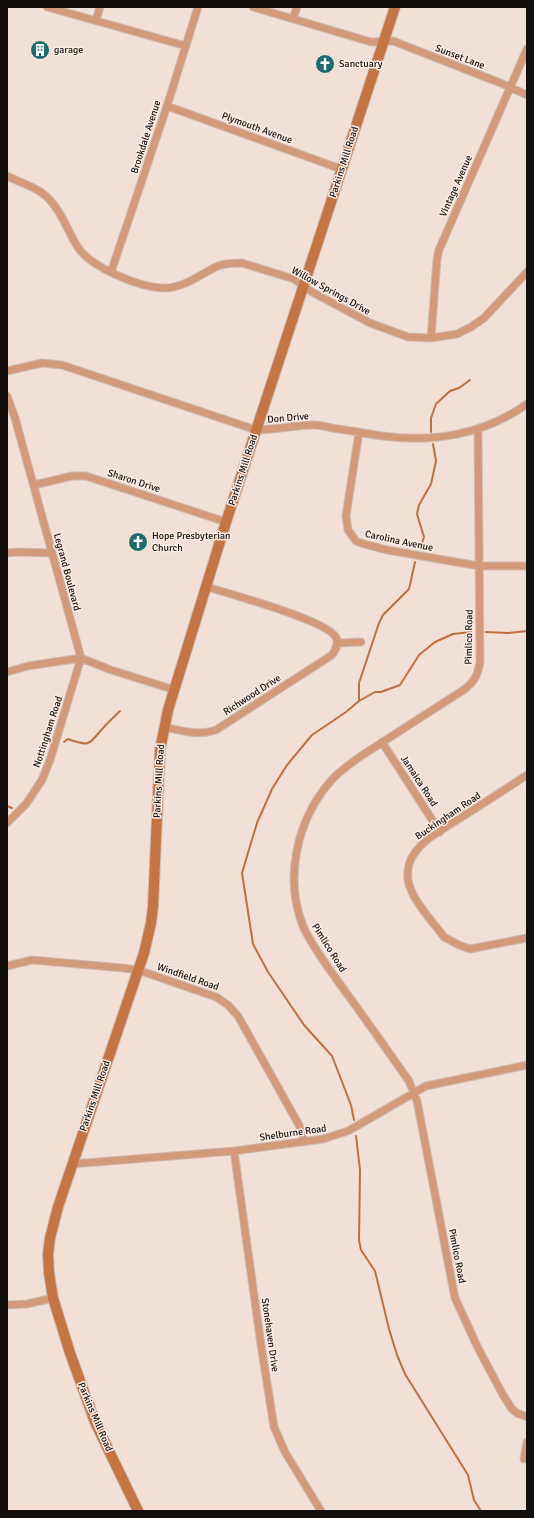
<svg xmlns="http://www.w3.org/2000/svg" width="534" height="1518" font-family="Signika,sans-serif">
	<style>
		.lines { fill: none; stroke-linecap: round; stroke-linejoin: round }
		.stream { stroke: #bf7041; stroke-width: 2 }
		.street-casing { stroke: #cebeb5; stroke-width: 9 }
		.secondary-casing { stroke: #cebeb5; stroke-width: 12 }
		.street { stroke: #d29a7b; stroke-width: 7 }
		.secondary { stroke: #c57443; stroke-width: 10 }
		.labels { text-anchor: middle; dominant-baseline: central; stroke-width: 3; stroke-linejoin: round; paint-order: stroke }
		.poi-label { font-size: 10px; fill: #140e0b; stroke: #fdede5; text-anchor: start }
		.street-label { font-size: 10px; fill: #140e0b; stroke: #fdede5 }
	</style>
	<rect width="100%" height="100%" fill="#f2dfd5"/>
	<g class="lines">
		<!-- stream -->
		<path class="stream" d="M431,432V418L436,404L450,391L459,388L470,380
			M420,549L424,537L417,514L419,505L431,484L436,461L433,444
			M486,632L508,633L527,631
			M359,701V683L379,623L383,615L409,589L415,562
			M64,742L68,739C92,748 89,743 104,727C109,721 115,716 120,711
			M7,806L12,808
			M354,1120L351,1105L332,1056L304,1025L268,972L253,944L242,873L257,823L272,789L287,765L312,735L346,712L359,701L375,692H381L400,685L419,655L435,642L453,634L471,632
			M356,1136L360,1170L359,1240L361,1250L375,1271L389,1329L397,1355L405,1374L468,1475L474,1500L481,1511"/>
		<!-- street casing -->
		<g class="street-casing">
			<path id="street" d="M47,7L186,46
				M253,7L371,42L393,41L503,84L527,95
				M293,19L297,7
				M96,20L100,7
				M167,106L341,169
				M7,176C21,183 39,188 49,199C63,213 68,233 79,249C93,268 139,287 162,288C184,289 200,274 218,266C226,263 234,263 242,263L294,279L312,292L370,323L408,337L431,338L457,334L471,327L484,318L498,303L527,272
				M111,272L167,106L198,7
				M431,338L437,259L439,250L527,49
				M7,371L42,363L62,365L256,430C275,430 295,425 314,425C322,425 330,428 338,429C353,431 368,434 383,436C434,443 485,434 527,404
				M7,396L15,418L81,658L111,670L175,690
				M478,430L480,662C478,674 475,681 465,689L361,756C350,764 338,772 329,783C297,821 284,878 303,926C311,945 330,970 342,987C365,1018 387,1050 409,1081L417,1101L455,1298L478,1348L503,1395L512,1409L517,1413L527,1417
				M359,432L346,516L348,530L356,541L364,544L387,550L479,566H527
				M34,485L72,476H86L226,522
				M7,553L17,552L51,553
				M337,643L361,642
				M7,672L28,666L81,658L50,760L42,780L26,804L7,823
				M164,727C182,731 198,736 216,730L332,655C336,649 340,642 335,636C322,619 230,594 207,587
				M382,742L440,832
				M527,775C504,790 481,805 457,820C443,829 424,839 414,854C409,861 407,871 408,880C411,899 433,922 444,937L459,945L470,949L527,938
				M7,966L32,960L123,968L138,970L216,997L228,1005L238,1016L299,1125L304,1142
				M234,1151L261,1345L274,1427L285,1452L321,1511
				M72,1164L234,1151L323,1139L348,1131L426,1086L527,1065
				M7,1305L27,1304L53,1298
				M524,1459L527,1442"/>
		</g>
		<!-- secondary casing -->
		<g class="secondary-casing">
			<path id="secondary" d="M138,1511L95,1422L70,1353L53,1298L49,1273L48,1254L50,1238L58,1207L144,953L151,923L153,907L160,750L168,710L226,522L395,7"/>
		</g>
		<!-- street -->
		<use href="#street" class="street"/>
		<!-- secondary -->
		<use href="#secondary" class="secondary"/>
	</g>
	<!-- icons -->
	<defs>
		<g id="building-disc" transform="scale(1)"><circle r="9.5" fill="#1f6b6f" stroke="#fdede5"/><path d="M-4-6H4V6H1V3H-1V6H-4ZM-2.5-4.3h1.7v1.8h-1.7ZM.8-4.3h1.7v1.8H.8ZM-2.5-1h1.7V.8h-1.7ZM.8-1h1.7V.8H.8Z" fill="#fff"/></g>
		<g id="church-disc" transform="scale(1)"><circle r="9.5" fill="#1f6b6f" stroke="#fdede5"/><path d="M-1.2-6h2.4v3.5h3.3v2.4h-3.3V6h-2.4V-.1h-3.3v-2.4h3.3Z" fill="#fff"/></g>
	</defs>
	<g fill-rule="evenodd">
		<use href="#building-disc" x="40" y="50"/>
		<use href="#church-disc" x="325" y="64"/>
		<use href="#church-disc" x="138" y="542"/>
	</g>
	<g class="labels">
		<!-- poi labels -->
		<g class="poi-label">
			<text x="54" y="50">garage</text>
			<text x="339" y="64">Sanctuary</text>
			<text x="152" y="536">Hope Presbyterian<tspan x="152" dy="12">Church</tspan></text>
		</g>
		<!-- street labels -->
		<g class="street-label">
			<text transform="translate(460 57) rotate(21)">Sunset Lane</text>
			<text transform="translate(257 128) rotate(20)">Plymouth Avenue</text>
			<text transform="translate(146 137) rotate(-72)">Brookdale Avenue</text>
			<text transform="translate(344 162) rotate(-72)">Parkins Mill Road</text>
			<text transform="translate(456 186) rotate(-66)">Vintage Avenue</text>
			<text transform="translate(331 291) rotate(29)">Willow Springs Drive</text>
			<text transform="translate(288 418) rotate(-5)">Don Drive</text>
			<text transform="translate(243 470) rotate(-72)">Parkins Mill Road</text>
			<text transform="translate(134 481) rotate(18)">Sharon Drive</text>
			<text transform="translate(399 541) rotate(12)">Carolina Avenue</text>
			<text transform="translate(67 572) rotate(75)">Legrand Boulevard</text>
			<text transform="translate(469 637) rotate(-89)">Pimlico Road</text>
			<text transform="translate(252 695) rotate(-33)">Richwood Drive</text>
			<text transform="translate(48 732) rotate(-72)">Nottingham Road</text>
			<text transform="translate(159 781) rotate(-87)">Parkins Mill Road</text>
			<text transform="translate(419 781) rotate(57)">Jamaica Road</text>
			<text transform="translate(448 816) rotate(-34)">Buckingham Road</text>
			<text transform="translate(329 948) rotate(58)">Pimlico Road</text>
			<text transform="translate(188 977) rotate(19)">Windfield Road</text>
			<text transform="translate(95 1096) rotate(-71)">Parkins Mill Road</text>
			<text transform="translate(293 1133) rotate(-8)">Shelburne Road</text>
			<text transform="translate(457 1256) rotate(79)">Pimlico Road</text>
			<text transform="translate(270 1335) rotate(82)">Stonehaven Drive</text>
			<text transform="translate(95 1417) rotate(67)">Parkins Mill Road</text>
		</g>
	</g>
	<!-- border -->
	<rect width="534" height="1518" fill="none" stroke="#140e0b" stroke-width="16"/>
</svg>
